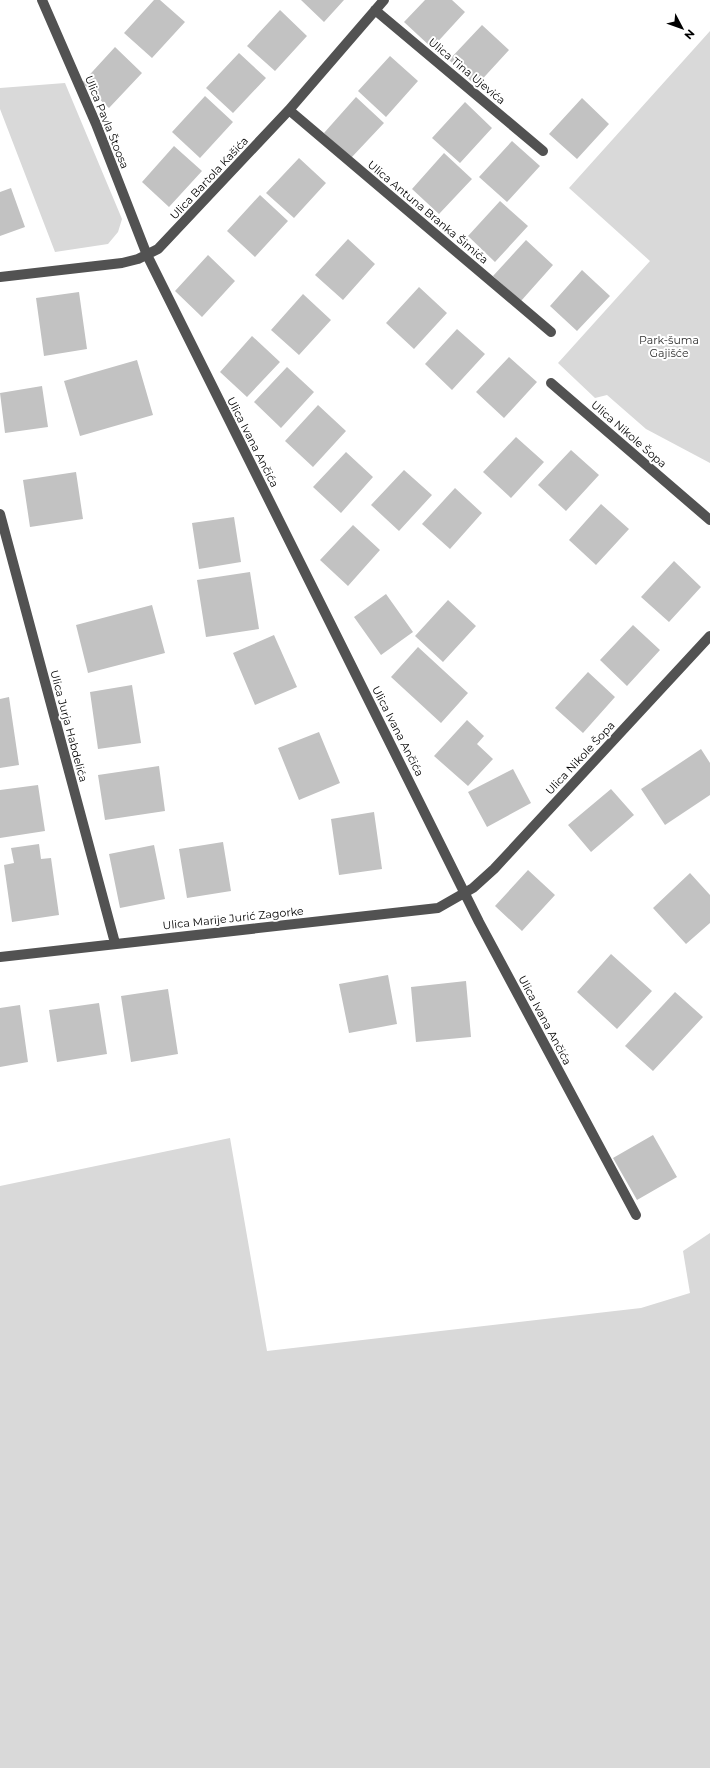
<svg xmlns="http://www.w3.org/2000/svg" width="710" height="1768" font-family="Montserrat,sans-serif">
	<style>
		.green { fill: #d9d9d9 }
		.building { fill: #c2c2c2 }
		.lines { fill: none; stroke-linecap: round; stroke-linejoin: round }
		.minor { stroke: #525252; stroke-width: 10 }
		.labels { text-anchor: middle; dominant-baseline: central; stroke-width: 4; stroke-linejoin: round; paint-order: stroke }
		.street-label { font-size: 11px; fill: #000; stroke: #fff }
		.park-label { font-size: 11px; fill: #303030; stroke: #fff }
	</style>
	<rect width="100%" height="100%" fill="#fff"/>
	<!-- green -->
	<path class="green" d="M710,31V463L646,429L607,395L595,398L558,363L650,261L569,188Z
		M65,83L122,219L118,232L108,244L55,252L0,109V88Z
		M230,1138L267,1351L641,1308L690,1293L683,1251L710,1233V1768H0V1186Z"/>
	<!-- building -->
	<path class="building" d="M154,0H160L185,22L152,58L124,33Z
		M301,0H344L324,22Z
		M425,0H452L465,12L432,48L404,22Z
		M280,10L307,36L275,71L247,46Z
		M482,25L509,50L476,86L449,60Z
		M115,47L142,73L109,108L82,83Z
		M239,53L266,78L233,113L206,88Z
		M390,56L418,81L386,117L358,91Z
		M205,96L233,122L200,158L172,132Z
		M356,97L384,123L351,158L324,133Z
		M582,98L609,124L577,159L549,134Z
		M465,102L492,128L460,163L432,138Z
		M512,141L540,166L507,202L479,177Z
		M174,146L202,171L169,207L142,182Z
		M444,153L472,179L439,214L412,189Z
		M299,158L326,183L294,218L266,193Z
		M11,188L25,227L0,236V192Z
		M260,195L288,221L255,257L227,231Z
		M500,201L528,226L495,262L468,236Z
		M348,239L375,264L343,300L315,275Z
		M526,240L553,265L521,301L493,276Z
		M208,255L235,281L202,317L175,291Z
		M582,270L610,296L577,331L550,306Z
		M419,287L447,313L414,349L386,323Z
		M79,292L87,349L44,356L36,298Z
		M303,294L331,320L299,355L271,330Z
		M457,329L485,354L452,390L425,364Z
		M252,336L280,362L247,397L220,372Z
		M509,357L537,382L504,418L476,392Z
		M137,360L153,415L80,436L64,381Z
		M287,367L314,392L281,428L254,402Z
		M42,386L48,427L5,433L0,393Z
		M318,405L346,431L313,467L285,441Z
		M516,437L544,462L511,498L483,472Z
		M571,450L599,475L566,511L538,485Z
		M346,452L373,477L341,513L313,487Z
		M404,470L432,495L399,531L371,505Z
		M76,472L83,519L30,527L23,480Z
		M455,488L482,513L450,549L422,524Z
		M601,504L629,529L596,565L569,540Z
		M234,517L241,562L199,569L192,523Z
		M353,525L380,550L348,586L320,560Z
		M674,561L701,587L669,622L641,597Z
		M250,572L259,629L206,637L197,580Z
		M386,594L413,632L381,655L354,617Z
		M448,600L476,626L443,662L415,636Z
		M152,605L165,653L88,673L76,625Z
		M633,625L660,650L627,686L600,660Z
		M274,635L297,687L255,705L233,653Z
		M418,647L468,693L441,723L391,677Z
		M588,672L615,697L583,733L555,708Z
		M132,685L141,743L98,749L90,692Z
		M9,697L19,765L0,768V699Z
		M467,720L484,736L477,744L493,759L468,786L434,756Z
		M319,732L340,783L299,800L278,748Z
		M701,749L710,763V795L665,825L641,789Z
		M159,766L165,811L105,820L98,775Z
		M513,769L531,803L487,827L468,792Z
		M38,785L45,831L0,838V790Z
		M611,789L634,815L591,852L568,825Z
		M374,812L382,869L339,875L331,819Z
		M223,842L231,891L187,898L179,849Z
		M39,844L41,859L51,858L59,915L12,922L4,865L14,863L11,848Z
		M154,845L165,899L120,908L109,854Z
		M528,870L555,895L522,931L495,906Z
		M690,873L710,895V923L686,944L653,908Z
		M611,954L652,991L617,1029L577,992Z
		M388,975L397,1024L349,1033L339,984Z
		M466,981L471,1037L416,1042L411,987Z
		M168,989L178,1054L131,1062L121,996Z
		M675,992L703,1017L653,1071L625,1046Z
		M99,1003L107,1054L57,1062L49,1010Z
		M20,1005L28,1062L0,1067V1008Z
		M653,1135L677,1177L637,1200L613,1158Z"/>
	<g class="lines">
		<!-- minor -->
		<path class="minor" d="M42,0L96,124L147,255L479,922L636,1215
			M375,10L543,151
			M289,110L551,332
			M0,277L122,263L138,259L158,249L289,110L384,0
			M551,383L710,520
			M0,514L115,943
			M0,957L438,908L473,888L494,869L710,636"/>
	</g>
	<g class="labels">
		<!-- street labels -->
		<g class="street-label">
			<text transform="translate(467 71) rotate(40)">Ulica Tina Ujevića</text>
			<text transform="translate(107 122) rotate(68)">Ulica Pavla Štoosa</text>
			<text transform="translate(209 178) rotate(-47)">Ulica Bartola Kašića</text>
			<text transform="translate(428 212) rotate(40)">Ulica Antuna Branka Šimića</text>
			<text transform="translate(629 434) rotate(41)">Ulica Nikole Šopa</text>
			<text transform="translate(253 442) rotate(63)">Ulica Ivana Ančića</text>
			<text transform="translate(69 726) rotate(75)">Ulica Jurja Habdelića</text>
			<text transform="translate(398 731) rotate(63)">Ulica Ivana Ančića</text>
			<text transform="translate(580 758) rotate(-47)">Ulica Nikole Šopa</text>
			<text transform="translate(233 918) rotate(-6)">Ulica Marije Jurić Zagorke</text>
			<text transform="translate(545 1020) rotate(62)">Ulica Ivana Ančića</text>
		</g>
		<!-- park labels -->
		<g class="park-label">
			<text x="669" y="340">Park-šuma<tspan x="669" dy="13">Gajišće</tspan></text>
		</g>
	</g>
	<!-- north arrow -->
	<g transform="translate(682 28) rotate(131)" stroke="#ffffff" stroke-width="3" paint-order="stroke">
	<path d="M0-3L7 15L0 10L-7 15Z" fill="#000000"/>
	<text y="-6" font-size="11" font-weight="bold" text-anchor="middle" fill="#000000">N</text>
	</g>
</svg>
